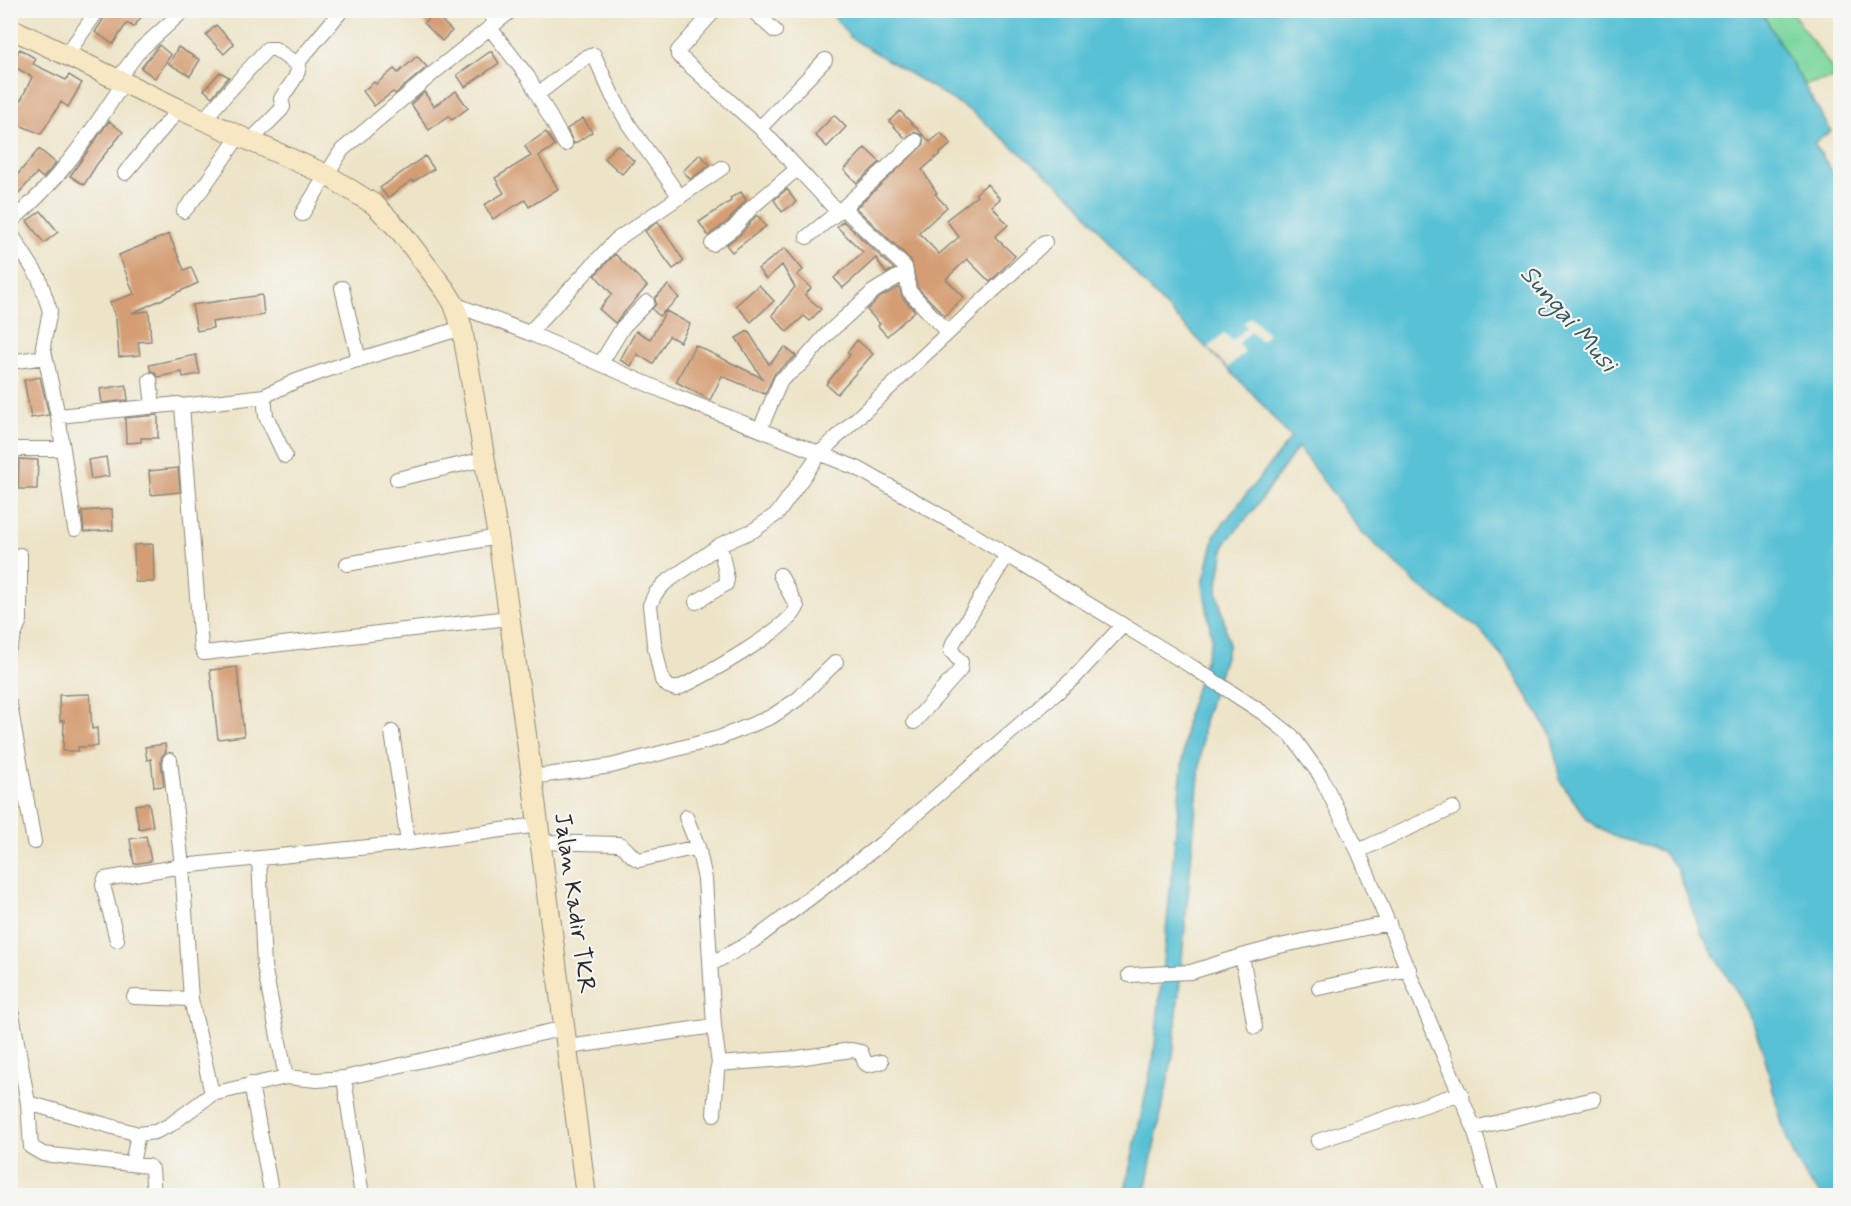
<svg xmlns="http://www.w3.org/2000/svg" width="1851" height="1206" font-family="Mynerve,sans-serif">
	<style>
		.green { fill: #7dd79e; stroke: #548164; stroke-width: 1.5 }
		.water { fill: #59c1d5; stroke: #427680; stroke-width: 1.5 }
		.pier { fill: #ede4c8 }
		.building { fill: #d49d73 }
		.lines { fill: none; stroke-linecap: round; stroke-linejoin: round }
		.street-casing { stroke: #8c887a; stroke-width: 16 }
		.secondary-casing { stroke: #8c887a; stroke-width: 22 }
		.street { stroke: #fff; stroke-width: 14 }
		.secondary { stroke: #f7e8c3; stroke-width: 20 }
		.labels { text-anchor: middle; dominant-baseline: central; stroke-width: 4.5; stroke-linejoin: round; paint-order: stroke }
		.street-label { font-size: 24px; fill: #2b2b2b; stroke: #f6f6f2 }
		.water-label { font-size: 26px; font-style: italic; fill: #39585e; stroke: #f6f6f2 }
	</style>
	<rect width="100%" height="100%" fill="#f6f6f2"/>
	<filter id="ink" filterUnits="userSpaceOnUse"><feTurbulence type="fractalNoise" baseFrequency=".0167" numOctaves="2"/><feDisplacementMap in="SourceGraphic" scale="12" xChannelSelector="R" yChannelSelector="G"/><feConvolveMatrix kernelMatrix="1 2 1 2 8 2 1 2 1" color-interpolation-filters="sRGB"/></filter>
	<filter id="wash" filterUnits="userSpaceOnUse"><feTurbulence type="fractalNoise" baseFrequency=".008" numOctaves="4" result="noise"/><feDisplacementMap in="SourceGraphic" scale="24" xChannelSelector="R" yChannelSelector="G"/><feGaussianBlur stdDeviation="1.35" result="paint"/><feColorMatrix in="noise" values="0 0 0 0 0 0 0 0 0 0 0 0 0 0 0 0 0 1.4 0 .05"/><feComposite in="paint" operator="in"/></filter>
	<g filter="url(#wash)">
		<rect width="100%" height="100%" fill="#ede4c8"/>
		<!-- green -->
		<path class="green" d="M1761,11H1791L1838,77L1803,85Z"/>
		<!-- water -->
		<path class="water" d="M832,11H1761L1831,131L1814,143L1840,184V1195H1821L1807,1179L1795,1158L1783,1128L1762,1047L1748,1010L1701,933L1677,868L1663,853L1650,846L1618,838L1600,829L1586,818L1560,781L1552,737L1507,662L1479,629L1420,587L1361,531L1298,447L1252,512L1225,543L1217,590L1229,644L1204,721L1173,1056L1144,1195H1124L1154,1055L1187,716L1212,639L1203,584L1215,534L1291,438L1253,394L1160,301L1114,249L1076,200L971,111L851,38L833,16Z"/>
		<!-- pier -->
		<path class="pier" d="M1251,317L1268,334L1261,341L1251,331L1238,344L1245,352L1228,368L1208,348L1224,333L1233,341L1247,327L1244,323Z"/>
		<g id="blocks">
			<!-- building -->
			<path class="building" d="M109,10H135L142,16L134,27L127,23L113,44L95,32Z
				M434,13L452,31L442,41L424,23Z
				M216,25L234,44L224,54L206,35Z
				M159,45L171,55L155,78L141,68Z
				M178,47L200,60L190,76L169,64Z
				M20,49L36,59L33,64L66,80L69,75L82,83L68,107L61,102L41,134L10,121V116L17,101L20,102L32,77L10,64V54L15,56Z
				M491,51L499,63L465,87L457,75Z
				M417,56L427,67L395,94L393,92L374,106L363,91L374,82L376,84L394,69L398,73Z
				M220,72L229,77L212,97L204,90Z
				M456,91L468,108L452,120L449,116L429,130L411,104L424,92L434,106Z
				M900,111L930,142L941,133L951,144L922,170L937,193L935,194L947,207L919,233L939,254L959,237L946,220L977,196L975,194L987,184L1000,199L992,206L1008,225L995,237L1015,256L990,282L967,259L946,279L964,297L945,316L917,287L911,260L856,208L924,144L922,135L914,132L905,138L889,121Z
				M834,115L846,127L827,147L815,135Z
				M583,118L592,132L574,144L567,129Z
				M109,121L123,132L97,164L84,185L70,176Z
				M546,132L555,146L539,156L558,189L529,207L525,200L493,219L484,205L504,193L495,178L531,156L525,146Z
				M617,145L634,161L622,174L604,158Z
				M865,148L880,162L857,183L844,170Z
				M39,149L56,163L43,178L37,173L10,203V167L18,174Z
				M700,154L710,165L690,179L683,171Z
				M425,156L434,169L413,182L412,180L388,198L380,188Z
				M787,189L796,202L782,212L774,200Z
				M741,192L746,200L728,221L708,236L699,222L731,201L730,198Z
				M41,211L58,232L44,243L27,221Z
				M756,216H758L766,226L732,252L726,245L741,234Z
				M843,221L894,269L886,273L876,258L843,288L834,278L863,252L837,227Z
				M658,222L684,261L673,269L645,231Z
				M169,234L184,270L191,267L198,283L132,313L149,311L151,341L138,342L140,355L119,357L116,319L110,302L134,294L119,255Z
				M785,248L803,270L797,275L811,288L805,295L821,309L810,321L804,316L787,332L772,315L795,287L782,265L766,279L758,269Z
				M615,254L647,286L615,323L599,309L612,294L595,275Z
				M668,285L679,298L659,316L652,309L656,304L655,298Z
				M759,285L774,301L751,322L736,305Z
				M899,287L902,297L915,311L887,336L878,326L880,324L867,310L879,298Z
				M262,295L264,315L212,322L213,328L197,331L192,305Z
				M666,311L690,324L680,342L669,336L653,364L637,354L631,366L620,360L636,331L650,339Z
				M748,331L769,364L785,347L796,356L775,373L765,394L722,376L710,400L676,382L695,345L762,378L736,338Z
				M857,340L873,354L837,394L826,384L850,355L847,353Z
				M196,355L200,374L183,377L182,372L158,377L154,372L151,371L149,365Z
				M40,377L49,415L31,418L24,380Z
				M126,385L128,400L102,403L100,389Z
				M158,415V438H141V442L126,443L125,418Z
				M106,457L109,476L91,479L88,460Z
				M19,459L38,460L37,489H18Z
				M178,468L180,492L151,495L149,471Z
				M112,509L113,530L84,532L82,511Z
				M153,544L154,582H135L134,545Z
				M237,667L244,736L218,739L210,670Z
				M90,694L92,729L97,728L98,746L78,747V751H63L64,720L60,721L59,695Z
				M165,744L166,752L162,756L161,761L164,786L154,787L151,759L147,760L145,747Z
				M149,803L153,826L139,829L135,805Z
				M146,836L151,861L134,864L130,839Z"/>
		</g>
	</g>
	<g filter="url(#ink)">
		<use href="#blocks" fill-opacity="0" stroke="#8c887a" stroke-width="1.5"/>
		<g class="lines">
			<!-- street casing -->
			<g class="street-casing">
				<path id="street" d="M487,10L497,22
					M715,10L678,51V55L760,128L838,212
					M752,10L775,31
					M490,28L528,77L565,144
					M67,54L98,10
					M118,79L139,51L184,10
					M538,94L586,57L594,55L612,95L629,125L680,197
					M204,119L267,49H275L295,63L299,61
					M760,128L825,60
					M250,141L281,110L283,107L281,99C288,86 300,77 299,61L342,10
					M125,173L179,109
					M843,208L905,267L909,291L948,333
					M184,211L202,189L239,136
					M302,214L342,150L443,65L512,10
					M10,222C58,183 91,133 124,82
					M10,232L39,278L50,311L43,346L58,416L75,529
					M807,237L843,208L916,141
					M712,244L734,228L752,207L797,169
					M342,288L359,360
					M454,304L529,333L675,396L859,469L964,529L1194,668L1263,713L1292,736L1320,775L1358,851L1474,1128L1492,1196
					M529,333L616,240L722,168
					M10,362L45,357
					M601,363L623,327L647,302
					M150,380L153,406
					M264,396L266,416L285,456
					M182,406L264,396L296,381L344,364L462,328
					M58,416L178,404L182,406L201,647L204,653L509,618
					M760,429L781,380L801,364L826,335L874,291L906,272
					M10,449H62
					M397,479L485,459
					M347,564L498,537
					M780,575L797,607C791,628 699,679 676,689L668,686L662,680L654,643L650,605L655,594L665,583L720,545L754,530L778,513L820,453L1045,242
					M696,602L726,584L727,579L720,545
					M10,646L20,620V555
					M10,705L34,842
					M914,722L960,670L961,662L951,651L953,643L1007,555
					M392,732L408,843
					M170,760L182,866L408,843L538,825
					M532,777L611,766L719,738L771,717L798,699L836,662
					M10,793H26
					M686,817L698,847L705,879L714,1026L719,1064L798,1058L851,1050L861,1052L865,1063L868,1065L881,1062
					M540,842L619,844C628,848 629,856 639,860L698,847
					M1358,851L1453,808
					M259,859L264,966L286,1077
					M117,940L103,885L105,879L182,866L191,999L212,1094
					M1242,956L1255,1027
					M711,964L753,941L881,844L1075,677L1123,625
					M1129,975L1191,972L1242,956L1275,947L1389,923
					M1319,988L1409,969
					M134,997L191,999
					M10,1003L28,1103L31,1147L43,1154L148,1166L152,1169L154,1196
					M568,1047L714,1026
					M344,1078L362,1196
					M251,1084L272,1196
					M28,1103L138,1134L155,1132L170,1125L212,1094L286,1077L317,1080L344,1078L565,1028
					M714,1114L717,1071L719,1064
					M1474,1128L1594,1099
					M1318,1141L1461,1093
					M132,1164L138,1134"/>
			</g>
			<!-- secondary casing -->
			<g class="secondary-casing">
				<path id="secondary" d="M10,28L179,109L327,175L375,205L401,232L446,291L454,304L462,328L498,537L532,777L586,1196"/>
			</g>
			<!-- street -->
			<use href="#street" class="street"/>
			<!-- secondary -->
			<use href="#secondary" class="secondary"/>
		</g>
	</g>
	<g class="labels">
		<!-- street labels -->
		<g class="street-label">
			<text transform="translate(574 903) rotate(82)">Jalan Kadir TKR</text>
		</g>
		<!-- water labels -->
		<g class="water-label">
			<text transform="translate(1568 319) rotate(49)">Sungai Musi</text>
		</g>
	</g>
	<!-- margin -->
	<rect width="1851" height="1206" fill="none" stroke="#f6f6f2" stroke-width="36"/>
</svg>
